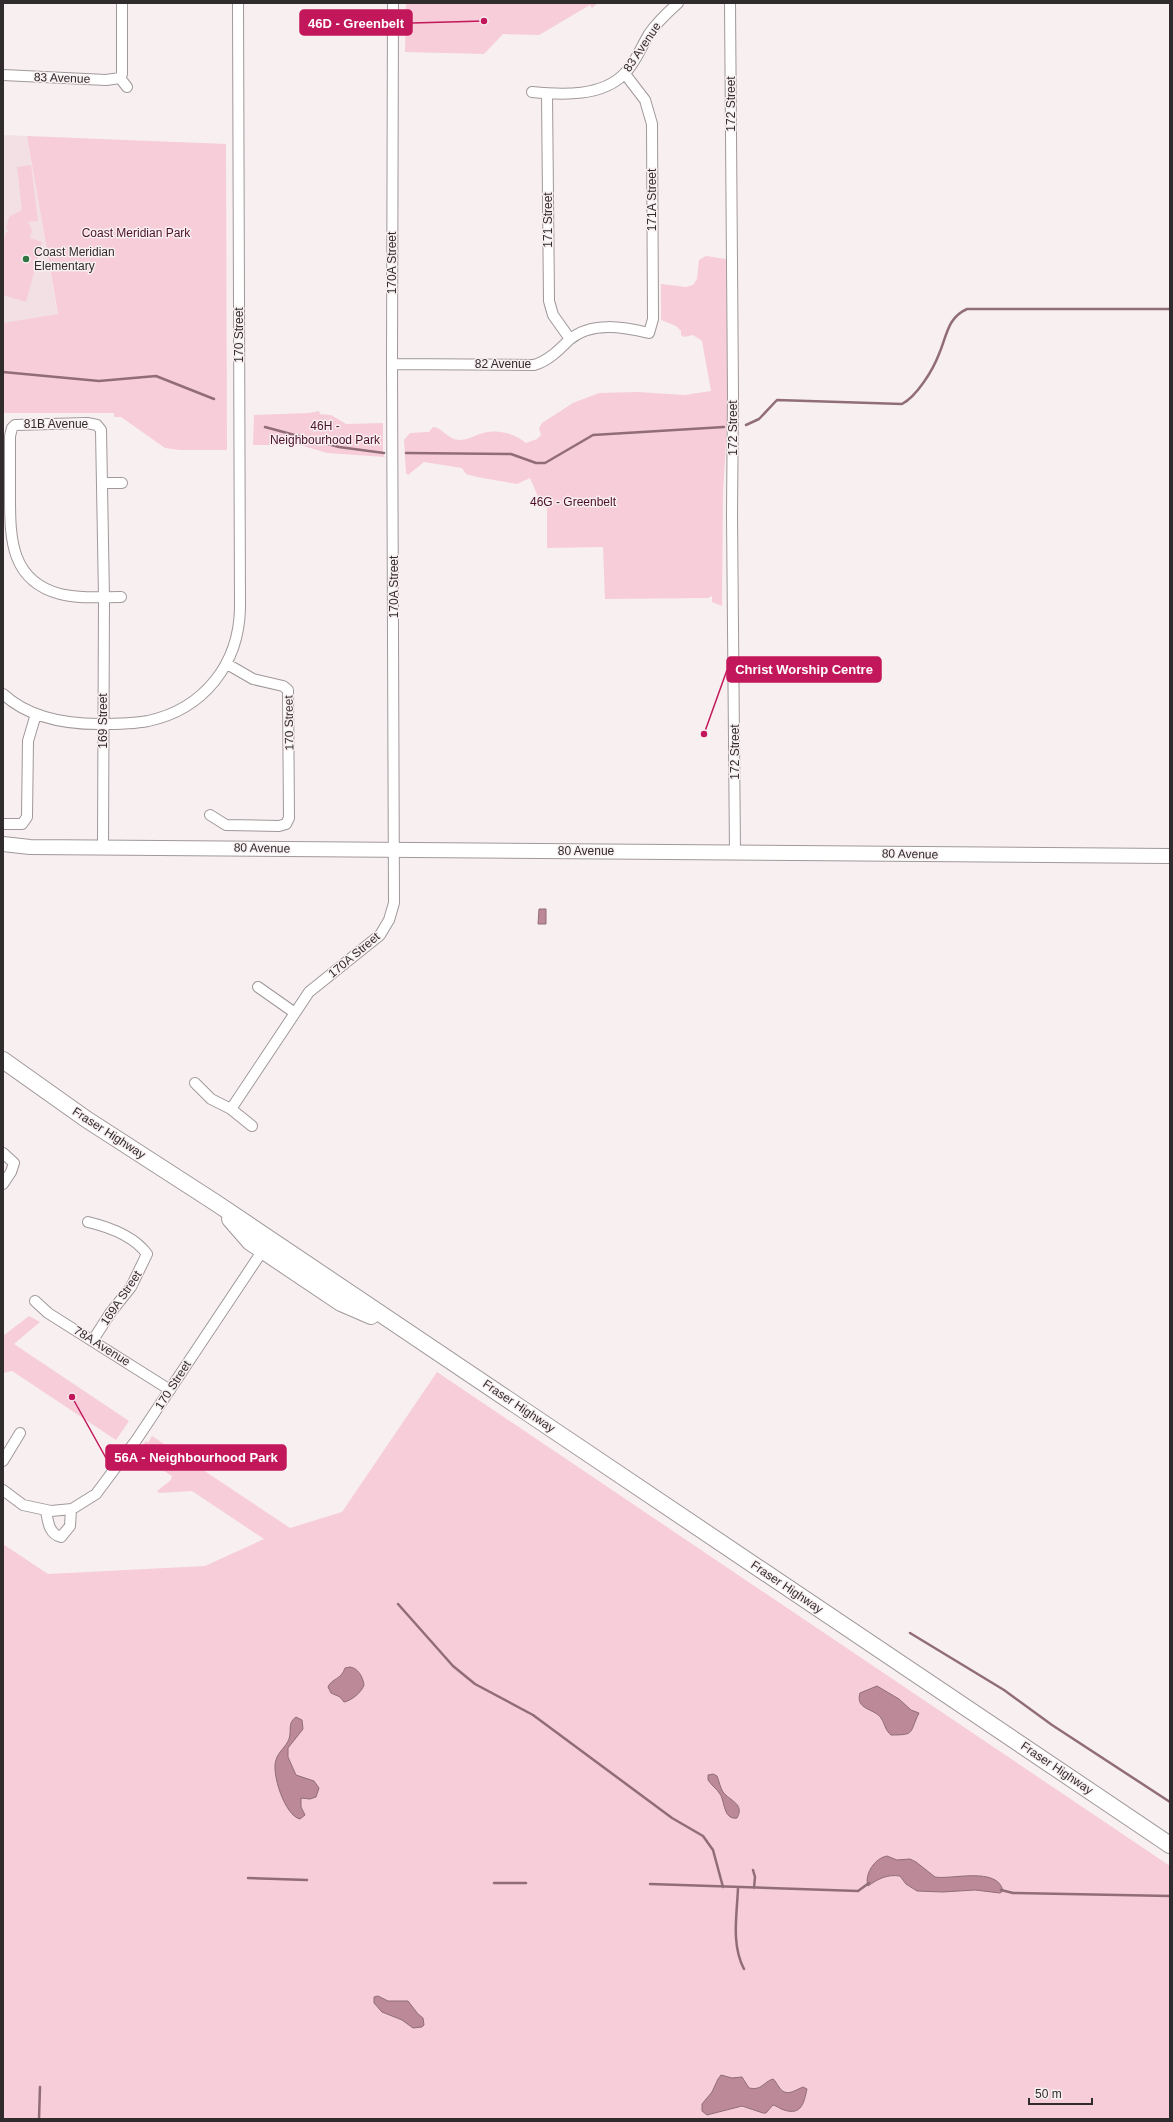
<svg xmlns="http://www.w3.org/2000/svg" width="1173" height="2122" font-family="Arial,sans-serif">
	<style>
		.built { fill: #f2e0e5 }
		.green { fill: #f6cdd9 }
		.water { fill: #bb8998; stroke: #916d78 }
		.lines { fill: none; stroke-linecap: round; stroke-linejoin: round }
		.stream { stroke: #916d78; stroke-width: 2.5 }
		.street-casing { stroke: #a0989a; stroke-width: 12 }
		.secondary-casing { stroke: #a0989a; stroke-width: 16 }
		.primary-casing { stroke: #a0989a; stroke-width: 18 }
		.street { stroke: #fff; stroke-width: 10 }
		.secondary { stroke: #fff; stroke-width: 14 }
		.primary { stroke: #fff; stroke-width: 16 }
		.poi-dot { fill: #307541; stroke: #f8eff1; stroke-width: 1.5 }
		.labels { text-anchor: middle; dominant-baseline: central; stroke-width: 3; stroke-linejoin: round; paint-order: stroke }
		.street-label { font-size: 12px; fill: #302c2d; stroke: #f8eff1 }
		.park-label { font-size: 12px; fill: #4d1029; stroke: #f8eff1 }
		.poi-label { font-size: 12px; fill: #302c2d; stroke: #f8eff1; text-anchor: start }
		.leader { fill: none; stroke: #c2185b; stroke-width: 1.5 }
		.callout-dot { fill: #c2185b; stroke: #f8eff1; stroke-width: 1.5 }
		.callout { fill: #c2185b; stroke: #c2185b; stroke-width: 1.5 }
		.callout-label { font-size: 13px; text-anchor: middle; font-weight: bold; fill: #fff }
	</style>
	<rect width="100%" height="100%" fill="#f8eff1"/>
	<!-- built -->
	<path class="built" d="M3,135L27,136L66,363L3,360Z"/>
	<!-- green -->
	<path class="green" d="M406,3H598L592,8L590,5L539,35L503,34L484,54L405,52Z
		M27,136L226,144L227,450H180L165,448L121,417H114V413H3V323L58,314Z
		M31,165L38,221L28,222L32,230L30,238L42,242L26,302L3,295V243L6,232H9L6,228L9,217L22,210L17,167Z
		M706,256L726,259L728,411L723,492L722,606L712,602V596L708,598L605,599L603,547L547,548V508L542,506L530,478L517,484L477,477L466,474L462,468L424,462L408,475L406,473L404,440L410,433L429,432L433,427C443,428 448,440 460,440C466,440 472,437 477,435C494,428 513,432 526,443L537,439L541,435L539,428L542,423L573,403L599,393L638,392L684,395L711,391L702,341L693,335L684,337L681,335V331L676,326L661,320V284L686,287L693,285L697,279L699,260Z
		M319,411L320,414L331,415L346,424L383,423V454L385,457L327,453L300,445H253L254,415L309,413Z
		M29,1316L40,1322L14,1344L129,1421L116,1440L12,1371L3,1373V1336Z
		M437,1372L1170,1866V2119H3V1544L48,1574L205,1566L264,1539L192,1491L159,1493L157,1491L171,1480L172,1476L137,1454L146,1441L148,1443L152,1436L290,1528L342,1512Z"/>
	<!-- water -->
	<path class="water" d="M539,909H546V924H538Z
		M350,1667C358,1668 363,1677 364,1685C362,1692 351,1701 344,1702L340,1697L331,1693L328,1687C332,1678 341,1680 345,1668Z
		M877,1686L899,1699L911,1710L919,1713C909,1733 916,1735 891,1735C885,1730 885,1724 881,1718C874,1708 855,1710 860,1693Z
		M296,1717L302,1720L303,1729L288,1748V1757L296,1775L314,1781L319,1788L316,1797L310,1799L301,1798V1807L305,1815L300,1819C285,1816 271,1773 276,1760C278,1752 286,1747 289,1739C292,1731 287,1723 296,1717Z
		M713,1774L717,1776C719,1781 720,1787 723,1792C730,1801 745,1804 737,1818C723,1820 725,1801 720,1794C717,1789 711,1785 708,1780V1775Z
		M887,1856L897,1860L910,1859L916,1862L935,1877C951,1880 998,1866 1003,1891L1000,1893L975,1890L943,1892L917,1891L906,1884L900,1876C887,1874 878,1879 868,1886C864,1874 875,1858 887,1856Z
		M378,1996L388,2001H408L418,2014L423,2018L424,2025L422,2027L413,2028L402,2020L382,2012L374,2003V1997Z
		M721,2075L732,2078L742,2077L749,2088C762,2091 763,2082 773,2079C776,2081 776,2083 779,2087C786,2098 795,2090 803,2087L807,2089C804,2102 802,2116 784,2110C780,2109 777,2106 773,2105L766,2113H763L742,2106L707,2115L702,2111V2104L712,2092L718,2079Z"/>
	<g class="lines">
		<!-- stream -->
		<path class="stream" d="M3,372L99,381L156,376L214,399
			M746,425L759,419L777,400L902,404C917,396 933,370 939,354C947,336 947,318 967,309H1170
			M265,427L339,447L384,453
			M406,453L511,454L536,463H545L593,435L724,427
			M398,1604L453,1666L475,1684L533,1715L672,1818L703,1836L713,1850L723,1887
			M910,1633L1004,1690L1052,1725L1170,1802
			M753,1870L755,1877L754,1888
			M248,1878L307,1880
			M494,1883H526
			M650,1884L858,1891L869,1883
			M738,1888C737,1915 731,1944 744,1969
			M1001,1890L1013,1893L1170,1896
			M39,2119L40,2087"/>
		<!-- street casing -->
		<g class="street-casing">
			<path id="street" d="M730,3L733,394L732,515L735,853
				M3,75L106,80L120,78
				M120,78L122,74V3
				M120,78L127,87
				M532,92C562,95 603,97 625,73C636,62 641,47 649,34C657,22 668,12 678,3
				M547,94L549,301L553,315L570,339
				M392,364L534,365C548,361 559,350 569,340C591,321 624,327 649,333L653,319L652,124L645,100L625,74
				M103,483H122
				M3,694C29,718 65,724 99,724C115,724 132,724 148,721C204,709 239,664 240,608L238,3
				M210,815L226,825L279,826L286,824L289,818L288,690L283,686L253,679L227,664
				M3,824H22L27,817L28,741L36,714
				M103,846L104,597L101,430L97,425L87,423L15,425L12,428L10,436C10,457 10,477 10,498C10,539 11,581 60,594C79,599 102,597 121,597
				M258,987L295,1013
				M195,1083L211,1099L231,1109L252,1126
				M231,1109L309,992L380,935L389,920L394,903L392,364L393,3
				M3,1153L14,1163L11,1172L3,1184
				M88,1222C109,1227 134,1236 147,1254L131,1287L111,1312L93,1340
				M35,1301L48,1313L170,1390
				M3,1461L20,1433
				M3,1490L23,1505L51,1511L72,1509L96,1494L137,1439L263,1250
				M46,1511C48,1522 49,1534 61,1537L70,1526L71,1509"/>
		</g>
		<!-- secondary casing -->
		<g class="secondary-casing">
			<path id="secondary" d="M3,844L30,847L1170,856"/>
		</g>
		<!-- primary casing -->
		<g class="primary-casing">
			<path id="primary" d="M3,1060L86,1119L216,1203L1170,1845
				M230,1219L250,1242L341,1303L371,1316"/>
		</g>
		<!-- street -->
		<use href="#street" class="street"/>
		<!-- secondary -->
		<use href="#secondary" class="secondary"/>
		<!-- primary -->
		<use href="#primary" class="primary"/>
	</g>
	<!-- markers -->
	<circle class="poi-dot" cx="26" cy="259" r="4"/>
	<g class="labels">
		<!-- street labels -->
		<g class="street-label">
			<text transform="translate(642 47) rotate(-56)">83 Avenue</text>
			<text transform="translate(62 78) rotate(2)">83 Avenue</text>
			<text transform="translate(731 104) rotate(-90)">172 Street</text>
			<text transform="translate(652 200) rotate(-90)">171A Street</text>
			<text transform="translate(548 220) rotate(-90)">171 Street</text>
			<text transform="translate(392 263) rotate(-90)">170A Street</text>
			<text transform="translate(239 335) rotate(-90)">170 Street</text>
			<text x="503" y="364">82 Avenue</text>
			<text x="56" y="424">81B Avenue</text>
			<text transform="translate(733 428) rotate(-90)">172 Street</text>
			<text transform="translate(394 587) rotate(-90)">170A Street</text>
			<text transform="translate(103 721) rotate(-90)">169 Street</text>
			<text transform="translate(289 723) rotate(-91)">170 Street</text>
			<text transform="translate(735 752) rotate(-90)">172 Street</text>
			<text transform="translate(262 848) rotate(1)">80 Avenue</text>
			<text x="586" y="851">80 Avenue</text>
			<text transform="translate(910 854) rotate(1)">80 Avenue</text>
			<text transform="translate(354 955) rotate(-40)">170A Street</text>
			<text transform="translate(109 1133) rotate(33)">Fraser Highway</text>
			<text transform="translate(121 1298) rotate(-56)">169A Street</text>
			<text transform="translate(102 1346) rotate(32)">78A Avenue</text>
			<text transform="translate(173 1385) rotate(-57)">170 Street</text>
			<text transform="translate(519 1406) rotate(34)">Fraser Highway</text>
			<text transform="translate(787 1587) rotate(34)">Fraser Highway</text>
			<text transform="translate(1057 1768) rotate(34)">Fraser Highway</text>
		</g>
		<!-- park labels -->
		<g class="park-label">
			<text x="136" y="233">Coast Meridian Park</text>
			<text x="325" y="426">46H -<tspan x="325" dy="14">Neighbourhood Park</tspan></text>
			<text x="573" y="502">46G - Greenbelt</text>
		</g>
		<!-- poi labels -->
		<g class="poi-label">
			<text x="34" y="252">Coast Meridian<tspan x="34" dy="14">Elementary</tspan></text>
		</g>
	</g>
	<!-- callouts -->
	<path class="leader" d="M484 21L412 23M704 734L727 670M72 1397L106 1458"/>
	<g class="callout-dot">
		<circle cx="484" cy="21" r="4"/>
		<circle cx="704" cy="734" r="4"/>
		<circle cx="72" cy="1397" r="4"/>
	</g>
	<g class="callout">
		<rect x="300" y="10" width="112" height="25" rx="4"/>
		<rect x="727" y="657" width="154" height="25" rx="4"/>
		<rect x="106" y="1445" width="180" height="25" rx="4"/>
	</g>
	<g class="callout-label">
		<text x="356" y="28">46D - Greenbelt</text>
		<text x="804" y="674">Christ Worship Centre</text>
		<text x="196" y="1462">56A - Neighbourhood Park</text>
	</g>
	<!-- border -->
	<rect width="1173" height="2122" fill="none" stroke="#302c2d" stroke-width="8"/>
	<!-- scale -->
	<path d="M1029 2098v6h63v-6" fill="none" stroke="#302c2d" stroke-width="2"/>
	<text x="1035" y="2098" font-size="12" fill="#302c2d" stroke="#f8eff1" stroke-width="3" paint-order="stroke">50 m</text>
</svg>
